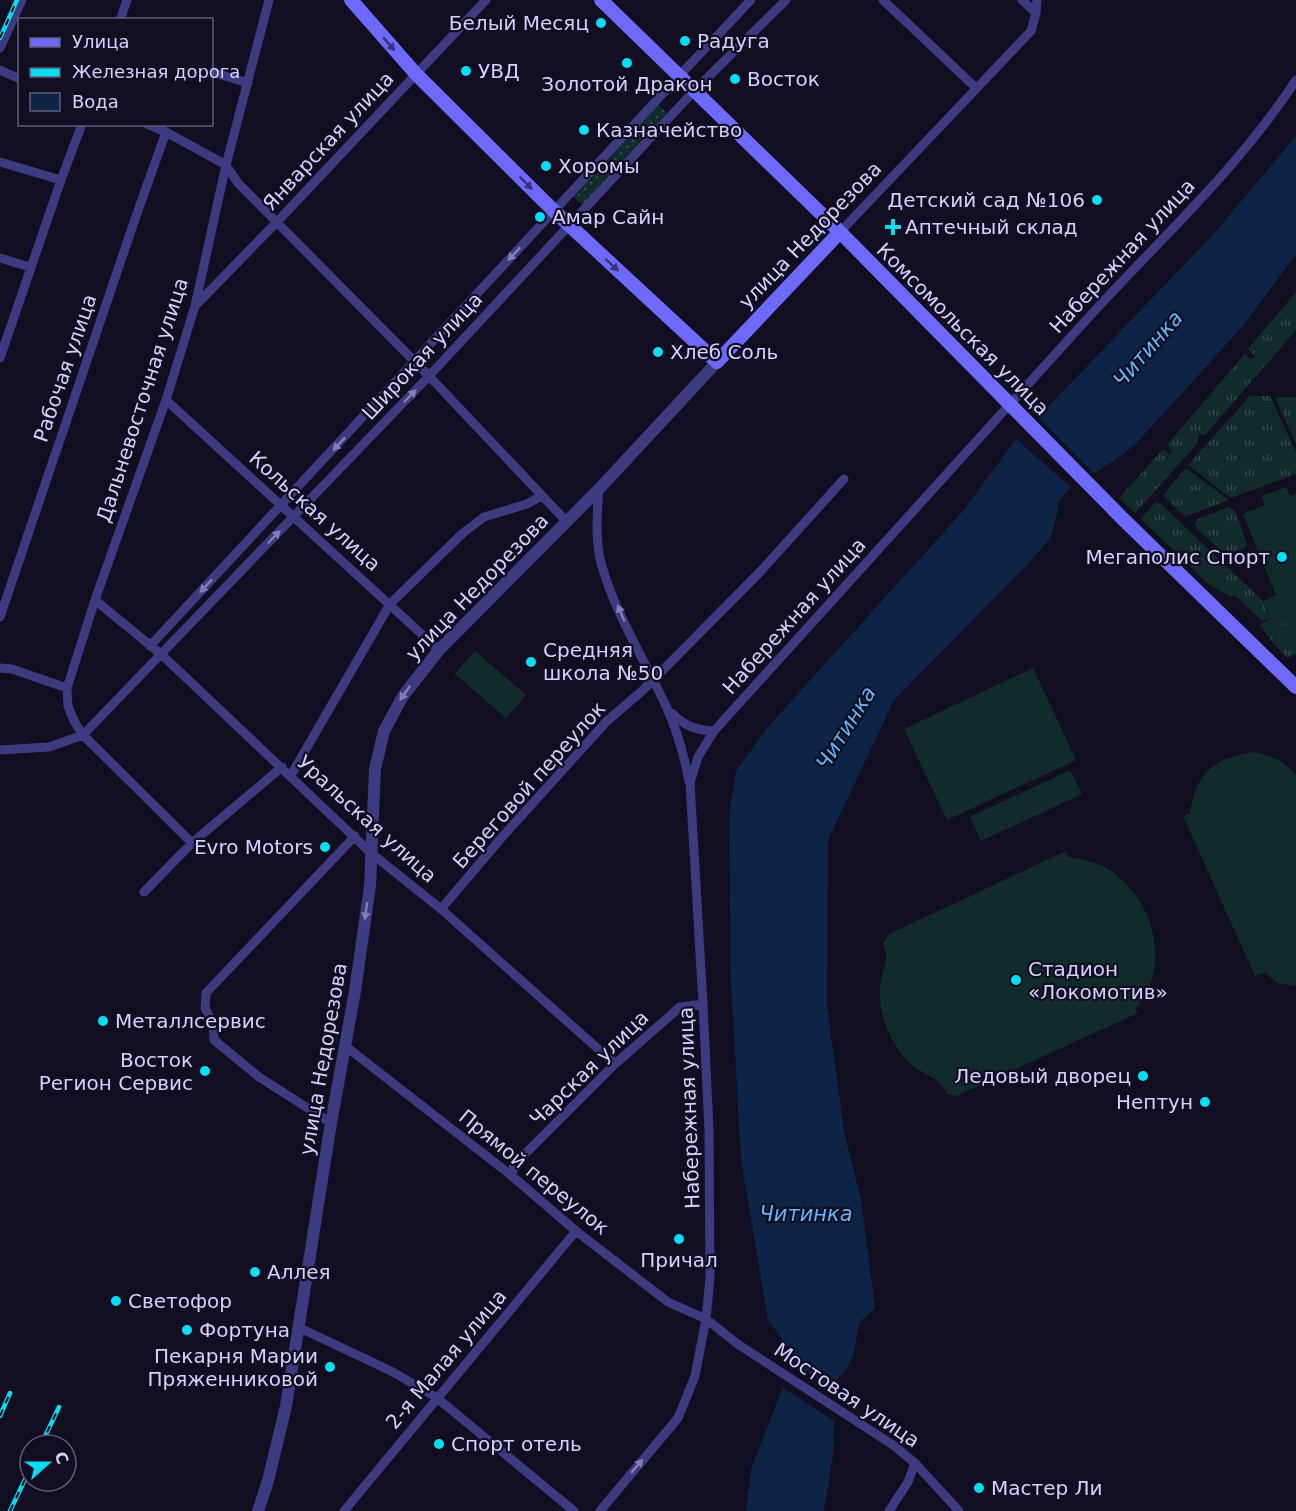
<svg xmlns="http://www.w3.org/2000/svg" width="1296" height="1511" font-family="'DejaVu Sans',sans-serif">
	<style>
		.grass { fill: url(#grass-tufts) }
		.park { fill: url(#park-dots) }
		.pitch { fill: #112b2a }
		.water { fill: #0e2446 }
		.pier { fill: #110e22 }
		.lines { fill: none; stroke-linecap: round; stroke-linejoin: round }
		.minor { stroke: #3d3b7f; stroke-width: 9 }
		.tertiary { stroke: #3d3b7f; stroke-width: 12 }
		.secondary { stroke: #6d6afb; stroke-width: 14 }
		.rail-casing { stroke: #07ddf3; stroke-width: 4.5 }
		.rail { stroke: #110e22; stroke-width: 2; stroke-dasharray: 7; stroke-linecap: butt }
		.oneway { fill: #363379 }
		.oneway2 { fill: #817eb8 }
		.poi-dot { fill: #07ddf3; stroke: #110e22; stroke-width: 2 }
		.labels { text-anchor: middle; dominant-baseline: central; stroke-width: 4.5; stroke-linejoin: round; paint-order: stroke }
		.poi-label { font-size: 20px; fill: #d5d0fe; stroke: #110e22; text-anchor: start }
		.street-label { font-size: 20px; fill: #d5d0fe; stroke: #110e22 }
		.water-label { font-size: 21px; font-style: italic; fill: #62b5fa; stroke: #110e22 }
	</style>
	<defs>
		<pattern id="grass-tufts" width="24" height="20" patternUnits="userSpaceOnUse" patternTransform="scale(1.5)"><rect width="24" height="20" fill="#112b2a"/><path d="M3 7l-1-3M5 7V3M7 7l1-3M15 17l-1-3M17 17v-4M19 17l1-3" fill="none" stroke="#33494a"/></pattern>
		<pattern id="park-dots" width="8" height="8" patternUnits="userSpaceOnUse" patternTransform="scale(1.5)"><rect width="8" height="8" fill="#112b2a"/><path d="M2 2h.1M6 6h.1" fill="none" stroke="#33494a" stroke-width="1.8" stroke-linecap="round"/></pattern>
	</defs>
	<rect width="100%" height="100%" fill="#110e22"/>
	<!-- grass -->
	<path class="grass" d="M1296,292V330L1205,435H1199L1197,444L1135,513L1119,498L1163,449L1169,454L1172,451L1167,445L1245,354L1251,360L1255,356L1248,349Z
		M1250,396H1270L1296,452V474L1231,498L1188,465Z
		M1275,397H1296V444Z
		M1186,468L1229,500L1186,516L1183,515L1163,495Z
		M1156,502L1161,504L1263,601L1269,615L1260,619L1235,595L1232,597L1208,584L1141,519Z
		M1229,507L1235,511L1247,544L1245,548L1226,555L1197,529L1195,522L1198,519Z
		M1271,618L1296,629V654L1288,658L1274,644L1260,625Z"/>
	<!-- park -->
	<path class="park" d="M656,103L669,115L583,206L571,194Z"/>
	<!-- pitch -->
	<path class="pitch" d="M1286,487L1290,496L1296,494V629L1271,618L1263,621L1260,619L1269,614L1263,601L1276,595L1243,514L1265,505L1262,496Z
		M475,651L526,695L506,718L455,674Z
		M1033,668L1076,760L947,820L904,729Z
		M1256,752L1279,760L1296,774V986L1277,983L1265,972L1255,976L1183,816L1190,813C1196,771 1216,757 1256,752Z
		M1070,770L1082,794L981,841L970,817Z
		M1066,851L1068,857C1081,859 1093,861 1104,867C1147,890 1169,949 1146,994C1144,999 1139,1004 1135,1009L1138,1013L956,1096L947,1094C938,1075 927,1078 912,1065C901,1055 891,1040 886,1026C882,1015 879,1001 880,989C880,970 891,963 883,944L889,934Z"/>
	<!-- water -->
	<path class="water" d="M1296,136V254L1243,326L1134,446L1106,466L1067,491L1057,503L1058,510L1051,537L1025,567L894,700L828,840L827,1006L844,1131L861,1199L875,1308L858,1324C856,1350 854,1363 835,1382L833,1456L824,1511H746L751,1469L790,1369V1350L768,1320L741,1159L731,981L729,817L736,771L768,727L963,511L1014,442L1211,237Z"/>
	<!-- pier -->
	<path class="pier" d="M1036,415L1096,476L1074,490L1014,437Z
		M787,1358L838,1393L837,1423L780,1386L787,1368Z"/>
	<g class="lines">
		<!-- minor -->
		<path class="minor" d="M883,0L976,88
			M1022,0L1036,13
			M120,20L127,0
			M0,48L22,0
			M0,70L20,79
			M212,72L248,83
			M147,124L166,132L226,165L238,183L429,376L567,522
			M0,162L61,180
			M840,232L1031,31L1036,13L1037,0
			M0,258L30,267
			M195,306L276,223L486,0
			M0,358L61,180L82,124
			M166,400L439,650
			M599,489C597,513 595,539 601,563C615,613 644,659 666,706C677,730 684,755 689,781
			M95,600L162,655L371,853L441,909L615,1064
			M0,617L134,222L166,132
			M150,646L680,75L751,0
			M0,668L12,669L67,688
			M672,713C684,726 696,730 714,731
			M0,750L49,747L83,735L429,376L695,90L786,0
			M291,775L390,604L463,533L484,517L527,504L541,496
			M192,843L83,735L74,721L68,706L67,688L95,600L166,400L195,306L226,165L269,0
			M144,892L192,843L282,767
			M441,909L503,836L607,721L642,691L759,573L844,479
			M344,1045L512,1176L576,1231L668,1302L706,1319L739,1345L893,1445L915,1463L959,1511
			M331,1123L259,1077L214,1040L213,1024L205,1008L206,993L355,836
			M512,1176L514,1165L615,1064L680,1007L703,1004
			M300,1328L393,1372L437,1398L574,1511
			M344,1511L576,1231
			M600,1511L678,1418L695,1376L706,1319L710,1278L709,1130L703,1004L690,783L698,757L714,731C839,593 963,455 1088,318C1158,241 1238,169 1296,80
			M889,1511L908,1482L915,1463"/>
		<!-- tertiary -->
		<path class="tertiary" d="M258,1511L268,1481L286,1406L331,1123L355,991L370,886L375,769L384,731L403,696L439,650L599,489L717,362"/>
		<!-- secondary -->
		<path class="secondary" d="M351,0L416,74L554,211L717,362L840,232
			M601,0L840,232L1124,520L1296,687"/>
		<!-- rail casing -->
		<g class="rail-casing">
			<path id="rail" d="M0,38L17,0
				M0,1416L10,1393
				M41,1445L59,1407
				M10,1511L30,1469"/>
		</g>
		<!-- rail -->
		<use href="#rail" class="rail"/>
	</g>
	<!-- one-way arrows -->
	<defs><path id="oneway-solid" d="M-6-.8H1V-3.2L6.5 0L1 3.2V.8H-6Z" transform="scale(1.5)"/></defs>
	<g class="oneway">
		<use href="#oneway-solid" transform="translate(389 44) rotate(49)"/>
		<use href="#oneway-solid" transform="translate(526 183) rotate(45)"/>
		<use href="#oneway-solid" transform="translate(612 265) rotate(43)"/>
	</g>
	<g class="oneway2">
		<use href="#oneway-solid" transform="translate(514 254) rotate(133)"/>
		<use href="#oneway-solid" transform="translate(410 396) rotate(-46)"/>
		<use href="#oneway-solid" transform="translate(339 444) rotate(133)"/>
		<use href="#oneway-solid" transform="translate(274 537) rotate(-46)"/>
		<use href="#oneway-solid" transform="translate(206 586) rotate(133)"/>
		<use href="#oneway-solid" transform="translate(621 613) rotate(-113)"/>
		<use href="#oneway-solid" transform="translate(405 693) rotate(125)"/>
		<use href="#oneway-solid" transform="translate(366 911) rotate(98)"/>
		<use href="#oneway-solid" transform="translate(637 1466) rotate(-50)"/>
	</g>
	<!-- markers -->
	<g class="poi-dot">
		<circle cx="601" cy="23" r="6"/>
		<circle cx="685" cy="41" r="6"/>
		<circle cx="627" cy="63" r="6"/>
		<circle cx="466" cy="71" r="6"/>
		<circle cx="735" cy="79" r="6"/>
		<circle cx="584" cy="130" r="6"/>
		<circle cx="546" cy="166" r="6"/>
		<circle cx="1097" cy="200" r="6"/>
		<circle cx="540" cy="217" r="6"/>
		<path d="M890 218h6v6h6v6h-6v6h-6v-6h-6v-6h6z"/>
		<circle cx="658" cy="352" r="6"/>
		<circle cx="1282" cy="557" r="6"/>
		<circle cx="531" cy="662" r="6"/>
		<circle cx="325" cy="847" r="6"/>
		<circle cx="1016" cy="980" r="6"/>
		<circle cx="103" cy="1021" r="6"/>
		<circle cx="205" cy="1071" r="6"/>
		<circle cx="1143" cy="1076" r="6"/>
		<circle cx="1205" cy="1102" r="6"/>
		<circle cx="679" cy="1239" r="6"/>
		<circle cx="255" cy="1272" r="6"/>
		<circle cx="116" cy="1301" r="6"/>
		<circle cx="187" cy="1330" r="6"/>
		<circle cx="330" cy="1367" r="6"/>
		<circle cx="439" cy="1444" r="6"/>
		<circle cx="979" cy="1488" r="6"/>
	</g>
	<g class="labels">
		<!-- poi labels -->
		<g class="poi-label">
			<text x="589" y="23" text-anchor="end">Белый Месяц</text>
			<text x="697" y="41">Радуга</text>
			<text x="478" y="71">УВД</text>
			<text x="747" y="79">Восток</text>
			<text x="627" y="84" text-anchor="middle">Золотой Дракон</text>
			<text x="596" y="130">Казначейство</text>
			<text x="558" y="166">Хоромы</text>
			<text x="1085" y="200" text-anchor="end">Детский сад №106</text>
			<text x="552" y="217">Амар Сайн</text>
			<text x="905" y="227">Аптечный склад</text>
			<text x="670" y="352">Хлеб Соль</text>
			<text x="1270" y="557" text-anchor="end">Мегаполис Спорт</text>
			<text x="543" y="650">Средняя<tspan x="543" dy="23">школа №50</tspan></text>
			<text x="313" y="847" text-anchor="end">Evro Motors</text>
			<text x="1028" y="969">Стадион<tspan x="1028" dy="23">«Локомотив»</tspan></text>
			<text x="115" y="1021">Металлсервис</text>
			<text x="193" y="1060" text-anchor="end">Восток<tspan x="193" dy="23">Регион Сервис</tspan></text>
			<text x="1131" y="1076" text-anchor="end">Ледовый дворец</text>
			<text x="1193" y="1102" text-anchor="end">Нептун</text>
			<text x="679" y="1260" text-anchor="middle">Причал</text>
			<text x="267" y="1272">Аллея</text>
			<text x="128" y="1301">Светофор</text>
			<text x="199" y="1330">Фортуна</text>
			<text x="318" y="1356" text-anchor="end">Пекарня Марии<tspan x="318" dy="23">Пряженниковой</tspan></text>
			<text x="451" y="1444">Спорт отель</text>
			<text x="991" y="1488">Мастер Ли</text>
		</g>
		<!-- street labels -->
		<g class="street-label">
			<text transform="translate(328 141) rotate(-47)">Январская улица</text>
			<text transform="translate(810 235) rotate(-46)">улица Недорезова</text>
			<text transform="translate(1122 256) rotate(-47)">Набережная улица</text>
			<text transform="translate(963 329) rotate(45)">Комсомольская улица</text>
			<text transform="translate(422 356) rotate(-47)">Широкая улица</text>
			<text transform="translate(65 368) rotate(-71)">Рабочая улица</text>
			<text transform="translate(142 400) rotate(-72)">Дальневосточная улица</text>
			<text transform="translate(315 511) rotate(42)">Кольская улица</text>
			<text transform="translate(477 587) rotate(-46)">улица Недорезова</text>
			<text transform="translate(794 616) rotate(-48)">Набережная улица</text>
			<text transform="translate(529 785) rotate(-48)">Береговой переулок</text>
			<text transform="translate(367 819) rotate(42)">Уральская улица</text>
			<text transform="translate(323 1059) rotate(-80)">улица Недорезова</text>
			<text transform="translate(589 1068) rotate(-44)">Чарская улица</text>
			<text transform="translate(689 1108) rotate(-92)">Набережная улица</text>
			<text transform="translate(534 1172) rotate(39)">Прямой переулок</text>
			<text transform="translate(446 1359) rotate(-50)">2-я Малая улица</text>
			<text transform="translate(847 1395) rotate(34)">Мостовая улица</text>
		</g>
		<!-- water labels -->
		<g class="water-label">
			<text transform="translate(1148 349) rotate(-49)">Читинка</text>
			<text transform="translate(846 728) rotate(-58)">Читинка</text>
			<text x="806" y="1214">Читинка</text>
		</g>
	</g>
	<!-- legend -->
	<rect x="18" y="18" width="195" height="108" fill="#110e22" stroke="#5f5c7a" stroke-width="1.5"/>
	<rect x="30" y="38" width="30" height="9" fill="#6d6afb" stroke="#5f5c7a" stroke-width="1.5"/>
	<text x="72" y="48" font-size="18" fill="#d5d0fe">Улица</text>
	<rect x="30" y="68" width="30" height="9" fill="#07ddf3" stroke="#5f5c7a" stroke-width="1.5"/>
	<text x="72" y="78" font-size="18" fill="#d5d0fe">Железная дорога</text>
	<rect x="30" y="93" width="30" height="18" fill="#0e2446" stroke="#5f5c7a" stroke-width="1.5"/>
	<text x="72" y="108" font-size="18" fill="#d5d0fe">Вода</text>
	<!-- north arrow -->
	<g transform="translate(48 1463) rotate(69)"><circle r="28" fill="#110e22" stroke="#5f5c7a" stroke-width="1.5"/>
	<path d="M0-4.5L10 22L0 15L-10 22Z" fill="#07ddf3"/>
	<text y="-9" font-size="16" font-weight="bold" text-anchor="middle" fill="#d5d0fe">С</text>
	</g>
</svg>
